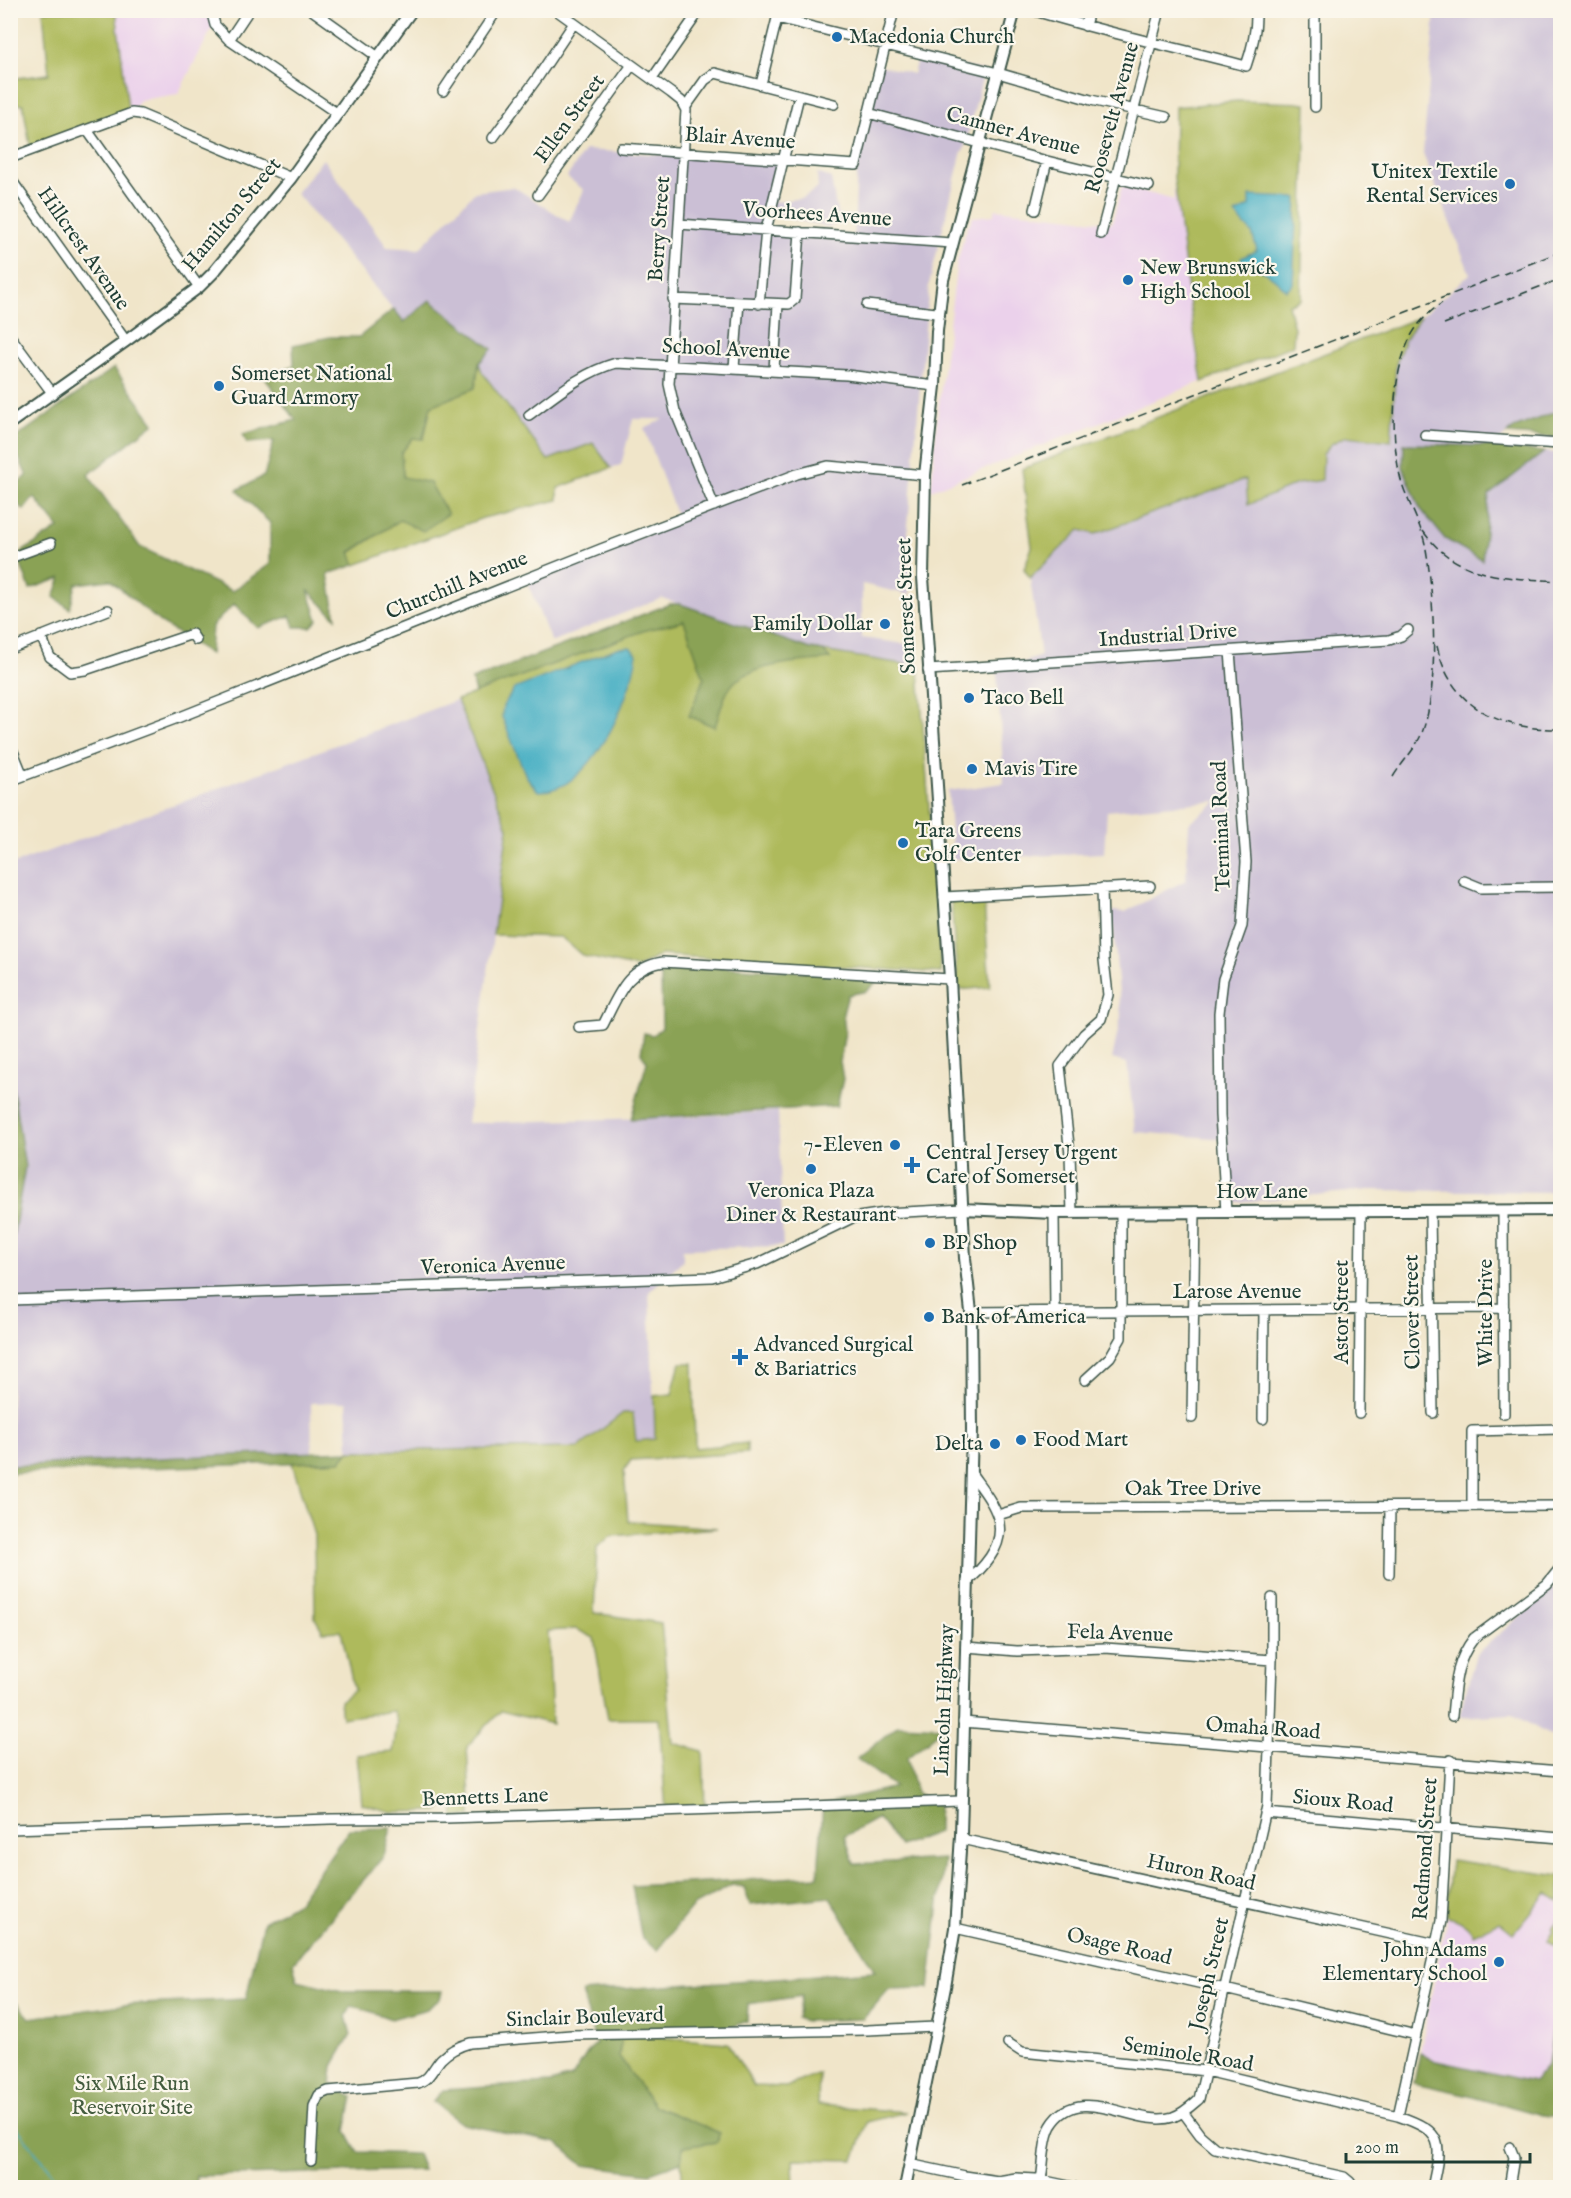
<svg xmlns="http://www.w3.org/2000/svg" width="1571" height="2198" font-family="'IM FELL English',serif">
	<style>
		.built { fill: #ebd1eb }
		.industrial { fill: #cbbfd5 }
		.green { fill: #aeba5c; stroke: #667c48; stroke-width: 1.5 }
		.forest { fill: #8aa254; stroke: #547044; stroke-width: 1.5 }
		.water { fill: #44aec3; stroke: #32767c; stroke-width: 1.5 }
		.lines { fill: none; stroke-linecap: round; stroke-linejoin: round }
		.stream { stroke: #44aec3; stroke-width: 1.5 }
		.minor-casing { stroke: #3e564a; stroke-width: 12 }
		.major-casing { stroke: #3e564a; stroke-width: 14 }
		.minor { stroke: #fff; stroke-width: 9 }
		.major { stroke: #fff; stroke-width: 10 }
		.rail { stroke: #1f3d34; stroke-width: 1.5; stroke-dasharray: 9 4.5; stroke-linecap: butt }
		.poi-dot { fill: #1f6fb2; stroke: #fbf7ec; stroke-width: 2 }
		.labels { text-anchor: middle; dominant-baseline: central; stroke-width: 4.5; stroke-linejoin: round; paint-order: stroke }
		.poi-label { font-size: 21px; fill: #1f3d34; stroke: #fbf7ec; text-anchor: start }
		.street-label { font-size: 21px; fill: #1f3d34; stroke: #fbf7ec }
		.park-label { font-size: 21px; fill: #435c3e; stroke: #fbf7ec }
	</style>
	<rect width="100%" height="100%" fill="#fbf7ec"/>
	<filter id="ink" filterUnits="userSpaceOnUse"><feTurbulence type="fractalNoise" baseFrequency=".0167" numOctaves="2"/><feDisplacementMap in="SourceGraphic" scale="12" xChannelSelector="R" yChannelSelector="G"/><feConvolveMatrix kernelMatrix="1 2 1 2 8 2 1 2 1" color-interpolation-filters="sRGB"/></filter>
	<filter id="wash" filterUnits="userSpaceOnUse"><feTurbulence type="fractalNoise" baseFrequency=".008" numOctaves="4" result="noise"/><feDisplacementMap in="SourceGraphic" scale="24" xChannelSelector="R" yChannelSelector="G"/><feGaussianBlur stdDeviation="1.35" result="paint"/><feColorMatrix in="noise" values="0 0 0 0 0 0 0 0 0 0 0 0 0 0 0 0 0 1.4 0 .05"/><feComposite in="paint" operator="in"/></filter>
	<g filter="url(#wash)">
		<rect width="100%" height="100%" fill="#f0e5c9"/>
		<!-- built -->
		<path class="built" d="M43,11H221L178,94L140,100L129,116L49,74Z
			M1237,101L1306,103L1301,299L1288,305L1294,328L1293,345L931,490L938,412L957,262L967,228L973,217L994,215L996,209L1112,223L1122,186L1174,200L1175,107Z
			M1451,1860L1560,1876V2006L1555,2015L1548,2064L1533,2082L1432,2060L1420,2053L1447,1917Z"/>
		<!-- industrial -->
		<path class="industrial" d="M1435,11H1560V410L1517,427L1491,446L1404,444L1482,560L1489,495L1544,452L1560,453V1192L1369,1190L1229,1203L1226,1139L1135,1132L1127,1063L1112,1059L1121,1016L1112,911L1125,912L1186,880L1189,823L1218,801L1107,811L1104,853L953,859L948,791L1004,783L997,672L1041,656L1030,578L1080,529L1095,534L1246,479L1248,505L1297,484L1322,480L1323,454L1331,444L1346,436L1391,441L1396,364L1404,341L1420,317L1470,274L1423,154Z
			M918,55L984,71L964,150L962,151L929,284L908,526L910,595L862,584V638L913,645L915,666L810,649L662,598L551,642L527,581L679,522L644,428L664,419H633L621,465L611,468L592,443L548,460L482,372L479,363L491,349L404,322L296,193L323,159L387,247L419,249L475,192L514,187L569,222L584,190L567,177L585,150L783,162L774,202L803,198L818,188L817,173L831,178L837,213L850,220L829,227L771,215L768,229L854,235L857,163L879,65L913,74Z
			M457,700L508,828L467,1123L687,1117L778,1111L783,1246L683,1249V1260L649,1292L655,1439L636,1441L633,1413H623L578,1448L349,1451L347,1402L311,1403L312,1456L11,1466V1249L25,1167L10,1077L11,865Z
			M1560,1582V1738H1554L1512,1714L1459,1717L1476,1654Z"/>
		<!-- green -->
		<path class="green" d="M43,11H116L129,116L31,152L23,104L11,105L10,79L49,74Z
			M1237,101L1306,103L1301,299L1288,305L1294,328L1293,345L1202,382L1190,307L1174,178L1175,107Z
			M1420,317L1404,341L1396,364L1391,441L1346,436L1331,444L1323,454L1322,480L1297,484L1248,505L1246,479L1095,534L1080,530L1030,578L1024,569L1032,547L1022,469Z
			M479,363L482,372L548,460L593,443L611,468L558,488V500L483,518L355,565L350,553L400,520L403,477L401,453L413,438L424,439L431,406L475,388Z
			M670,604H680L810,649L915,666L919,670L941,973L660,955L638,968L583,956L561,937L493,935L508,828L457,700L475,693L472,680Z
			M951,901L984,902L990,987L958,990Z
			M680,1363H693L695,1448L747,1443V1453L631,1460L624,1471L628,1521L717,1528L612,1536L597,1547L594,1613L661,1623L673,1743L703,1751L705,1809L666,1811L659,1719H608L594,1638L576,1629L548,1631L552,1724L501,1711L467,1746L471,1816L454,1817L453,1799L438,1811L392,1812L362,1804L357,1755L393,1752L397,1723L393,1711L342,1718L340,1701L354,1690L341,1631L323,1632L315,1618L314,1535L292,1463L341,1461L349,1451L578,1448L623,1413H633L636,1441L655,1439L654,1396L672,1394Z
			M1451,1860L1560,1876V1902L1547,1893L1514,1933L1500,1922L1473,1934C1468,1924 1458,1919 1447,1917L1446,1913Z
			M1560,1918V1949L1548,1940L1554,1930L1552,1928Z
			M621,2034L728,2043L754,2086L786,2087L819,2073L818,2105L906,2112L867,2122L854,2160L793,2159L794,2187H683L681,2162L682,2147L716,2142L719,2133L654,2106L619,2057Z"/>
		<!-- forest -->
		<path class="forest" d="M430,300L492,349L479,363L475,388L431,406L423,439L413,438L401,453L403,477L430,483L448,514L423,531L400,520L350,552L355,565L328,574L336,618L308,590L318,620L311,627H295L290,616L258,628L234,604L212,626L210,654L161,623L110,580L76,584L70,609L54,597L61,578L30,589L17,555L59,528L34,497L24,510L11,499L10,488L27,476L11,441L114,368L154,423L88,475L140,547L232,591L270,564V523L237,490L264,476L274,441L247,443L243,434L296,420L265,378L294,365L293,345L330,337H359L394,309L404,322Z
			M1560,410V438L1507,434L1517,427Z
			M1404,444L1491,446L1544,452L1489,495L1482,560L1445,539L1420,508L1403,467Z
			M670,604H680L810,649L823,651L830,659C802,662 759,663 737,680C724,690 720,712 715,727L689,716L704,678L684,621L643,631L475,693L472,680Z
			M671,964L868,975L875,983L867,991L848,995L843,1013L845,1032L840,1061L843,1079L837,1106L631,1119L647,1062L641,1053L644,1033L652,1035L662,1028L661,973Z
			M11,1077L25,1167L11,1249Z
			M349,1451L341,1461L11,1473V1466L180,1457Z
			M898,1725L945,1727L907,1758L916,1793L938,1804V1832L900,1846L878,1818L845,1836L854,1864L944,1859L929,1988L889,1989L863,2019L805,2021L797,2018L802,1996L748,2004L747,2021L730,2028L621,2034L619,2057L654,2106L720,2133L716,2142L683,2147L681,2162L650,2173L583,2165L557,2143L462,2124L433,2102L443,2090L550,2083L572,2077L589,2050L596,2044L582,1992L875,1971L830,1897L750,1905L744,1887L732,1885L693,1906L657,1950L642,1939L632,1886L818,1876L823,1804L895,1787L857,1759Z
			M391,1828L384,1856L293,1963L297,1980L342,1991H442L440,1999L427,2009L391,2019L361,2008L351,2006L346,2016L351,2035L333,2066L331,2084L353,2097L346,2131L358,2152L417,2154L423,2170L196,2176L195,2188L13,2187L10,2186V2001L14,2000L30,2018L123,2005L246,1999L263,1922L298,1902L349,1829Z
			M1560,2006V2117L1542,2115L1465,2094L1414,2083L1420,2053L1432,2060L1533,2082L1548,2064L1555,2015Z"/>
		<!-- water -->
		<path class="water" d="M1250,196L1297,198L1293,284L1286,290C1270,272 1261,271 1241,260V258L1257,250L1252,233L1235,214L1250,206Z
			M630,647L637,654C631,698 591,794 538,791L526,776L502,717L503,706L514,689L617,648Z"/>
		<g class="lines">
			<!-- stream -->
			<path class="stream" d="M10,2119L64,2188"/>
		</g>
	</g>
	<g filter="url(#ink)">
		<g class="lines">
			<!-- minor casing -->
			<g class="minor-casing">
				<path id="minor" d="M211,10L215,25L229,40L338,114
					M312,10L378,57
					M556,10L671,93L681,101L686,110L669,384L675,411L714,506
					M1032,10C1102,32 1174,47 1246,66C1252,49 1257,30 1256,10
					M777,18L998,73L1091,100L1166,117
					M1085,26L1089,10
					M229,40L249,10
					M652,79L700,10
					M761,84L779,10
					M443,91L497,10
					M1315,107V10
					M685,108L705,80L715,73L834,104
					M868,113L1047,161L1149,186
					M87,130L199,287
					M493,138L538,77L574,23
					M621,148L856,165L894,10
					M10,158L132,113L140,114L291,178
					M10,178L126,341
					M538,195L632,65
					M1035,210L1047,161
					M679,224L952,243
					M1101,234L1160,10
					M673,299L789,304L795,299L800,232
					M759,304L766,230L799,96
					M867,305L936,313L938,315
					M10,336L53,394
					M734,368L739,302
					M774,370L778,304
					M529,415C556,395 583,372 616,363L847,375L935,386
					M1425,435L1560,444
					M10,558L51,543
					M41,636L50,657L70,672L85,670L192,634L196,640
					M10,649L108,610
					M928,670L1389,640L1401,636L1408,630
					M10,744L23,776
					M10,781L175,719L601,549L797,474L828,466L925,475
					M1464,881L1481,888L1560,887
					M944,897L1150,886
					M579,1027L603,1025C618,996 626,968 663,962L950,979
					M1430,1211L1433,1413
					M1503,1211L1504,1414
					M1226,1212L1220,1115L1219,1013L1223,979L1242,926L1246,862L1230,651
					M1054,1213L1055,1311
					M1072,1213L1070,1154L1060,1066L1084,1034L1101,1019L1108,995L1104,960L1102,888
					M10,1300L712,1277L757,1264L852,1218L885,1213L963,1209
					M971,1312L1504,1308
					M1085,1380L1110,1357L1121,1338V1213
					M1359,1413L1361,1211
					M1192,1418L1195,1212
					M1263,1419L1264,1310
					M1472,1506V1431L1560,1429
					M998,1515L1021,1508L1560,1506
					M1389,1574L1390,1507
					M967,1581C977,1574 983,1567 990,1557C1013,1524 990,1500 971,1473
					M966,1647L1017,1651L1105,1648L1272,1660
					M1452,1716C1455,1687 1455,1662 1474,1638L1547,1584L1560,1568
					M963,1722L1560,1771
					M1265,1813L1560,1838
					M10,1829L331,1819L446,1818L961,1801
					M961,1835L966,1840L1436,1944
					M955,1928L1225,1989L1416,2035
					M1008,2043L1022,2052L1206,2071L1398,2116C1445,2132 1442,2143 1432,2188
					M1183,2112L1200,2135L1215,2148L1344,2177L1350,2182L1352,2188
					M1398,2116L1441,1921L1450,1760
					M311,2161L314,2106L319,2095L328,2091L418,2083C430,2079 433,2068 441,2059C449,2051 459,2046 470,2043L571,2035L867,2030L936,2027
					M909,2164L965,2176L998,2181L1016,2178L1036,2179L1078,2188
					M1041,2180C1044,2164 1043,2140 1051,2126C1080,2079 1135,2129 1173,2117C1184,2113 1191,2106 1199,2099L1267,1806L1272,1660V1598
					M1509,2188L1514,2157L1510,2147"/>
			</g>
			<!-- major casing -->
			<g class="major-casing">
				<path id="major" d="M10,423L126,341L199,287L213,273L291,178L412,10
					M963,1209L1054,1213L1560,1210
					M905,2188L945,1987L955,1928L961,1835L972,1430L971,1312L965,1258L950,979L923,577L925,475L935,386L937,331L943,280L1015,10"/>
			</g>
			<!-- minor -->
			<use href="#minor" class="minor"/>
			<!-- major -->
			<use href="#major" class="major"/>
			<!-- rail -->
			<path class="rail" d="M1444,324L1560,279
				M962,485L1560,252
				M1423,531C1457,579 1507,578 1560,581
				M1437,646C1451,709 1502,730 1560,729
				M1393,777C1402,762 1414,751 1421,735C1440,692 1434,596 1426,549C1422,525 1408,504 1401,480C1391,441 1391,383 1407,345C1413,328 1427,313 1442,303"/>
		</g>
	</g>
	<!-- markers -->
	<g class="poi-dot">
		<circle cx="837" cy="37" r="6"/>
		<circle cx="1510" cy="184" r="6"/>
		<circle cx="1128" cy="280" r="6"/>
		<circle cx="219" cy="386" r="6"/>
		<circle cx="885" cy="624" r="6"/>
		<circle cx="969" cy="698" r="6"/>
		<circle cx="972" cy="769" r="6"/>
		<circle cx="903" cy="843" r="6"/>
		<circle cx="895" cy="1145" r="6"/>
		<path d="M909 1156h6v6h6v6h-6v6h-6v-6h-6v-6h6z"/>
		<circle cx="811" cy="1169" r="6"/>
		<circle cx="930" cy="1243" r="6"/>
		<circle cx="929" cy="1317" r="6"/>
		<path d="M737 1348h6v6h6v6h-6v6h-6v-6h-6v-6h6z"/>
		<circle cx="1021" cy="1440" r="6"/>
		<circle cx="995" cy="1444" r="6"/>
		<circle cx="1499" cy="1962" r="6"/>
	</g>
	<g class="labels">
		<!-- poi labels -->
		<g class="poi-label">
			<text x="849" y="37">Macedonia Church</text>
			<text x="1498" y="172" text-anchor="end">Unitex Textile<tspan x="1498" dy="24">Rental Services</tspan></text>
			<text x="1140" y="268">New Brunswick<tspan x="1140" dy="24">High School</tspan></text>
			<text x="231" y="374">Somerset National<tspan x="231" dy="24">Guard Armory</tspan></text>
			<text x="873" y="624" text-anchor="end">Family Dollar</text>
			<text x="981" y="698">Taco Bell</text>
			<text x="984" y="769">Mavis Tire</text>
			<text x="915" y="831">Tara Greens<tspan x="915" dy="24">Golf Center</tspan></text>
			<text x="883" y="1145" text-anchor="end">7-Eleven</text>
			<text x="926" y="1153">Central Jersey Urgent<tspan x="926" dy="24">Care of Somerset</tspan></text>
			<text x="811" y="1191" text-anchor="middle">Veronica Plaza<tspan x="811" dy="24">Diner &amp; Restaurant</tspan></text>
			<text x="942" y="1243">BP Shop</text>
			<text x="941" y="1317">Bank of America</text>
			<text x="754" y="1345">Advanced Surgical<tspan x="754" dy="24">&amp; Bariatrics</tspan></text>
			<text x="1033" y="1440">Food Mart</text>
			<text x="983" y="1444" text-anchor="end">Delta</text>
			<text x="1487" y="1950" text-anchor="end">John Adams<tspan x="1487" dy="24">Elementary School</tspan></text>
		</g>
		<!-- street labels -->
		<g class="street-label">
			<text transform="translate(1113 118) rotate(-75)">Roosevelt Avenue</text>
			<text transform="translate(570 119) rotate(-54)">Ellen Street</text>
			<text transform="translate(1013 132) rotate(15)">Camner Avenue</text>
			<text transform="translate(740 139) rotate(4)">Blair Avenue</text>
			<text transform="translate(232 215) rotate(-50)">Hamilton Street</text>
			<text transform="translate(817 215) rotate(4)">Voorhees Avenue</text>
			<text transform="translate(660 229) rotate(-86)">Berry Street</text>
			<text transform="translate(83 249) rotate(55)">Hillcrest Avenue</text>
			<text transform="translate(726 350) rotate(3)">School Avenue</text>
			<text transform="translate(457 586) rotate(-22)">Churchill Avenue</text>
			<text transform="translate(907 606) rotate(-92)">Somerset Street</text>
			<text transform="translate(1168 636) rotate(-4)">Industrial Drive</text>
			<text transform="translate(1222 826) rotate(-92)">Terminal Road</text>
			<text x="1262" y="1192">How Lane</text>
			<text transform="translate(493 1266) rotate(-2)">Veronica Avenue</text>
			<text x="1237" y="1292">Larose Avenue</text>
			<text transform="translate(1342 1312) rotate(-90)">Astor Street</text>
			<text transform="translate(1413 1312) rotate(-91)">Clover Street</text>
			<text transform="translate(1486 1313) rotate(-90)">White Drive</text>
			<text x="1193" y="1489">Oak Tree Drive</text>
			<text transform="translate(1120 1634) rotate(2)">Fela Avenue</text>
			<text transform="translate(945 1700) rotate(-88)">Lincoln Highway</text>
			<text transform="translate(1263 1729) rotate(4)">Omaha Road</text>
			<text transform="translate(485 1798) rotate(-2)">Bennetts Lane</text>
			<text transform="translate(1343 1802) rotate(5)">Sioux Road</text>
			<text transform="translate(1426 1849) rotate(-86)">Redmond Street</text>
			<text transform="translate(1201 1873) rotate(12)">Huron Road</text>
			<text transform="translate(1119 1947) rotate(13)">Osage Road</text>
			<text transform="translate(1210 1974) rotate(-77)">Joseph Street</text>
			<text transform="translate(585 2018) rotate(-2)">Sinclair Boulevard</text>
			<text transform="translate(1188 2055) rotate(9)">Seminole Road</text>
		</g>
		<!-- park labels -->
		<g class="park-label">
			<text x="132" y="2084">Six Mile Run<tspan x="132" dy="24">Reservoir Site</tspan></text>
		</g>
	</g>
	<!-- margin -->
	<rect width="1571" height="2198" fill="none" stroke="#fbf7ec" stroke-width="36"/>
	<!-- scale -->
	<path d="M1346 2153v9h184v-9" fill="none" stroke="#1f3d34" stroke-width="3"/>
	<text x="1355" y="2153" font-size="18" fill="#1f3d34" stroke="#fbf7ec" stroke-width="4.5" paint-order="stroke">200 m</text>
</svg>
